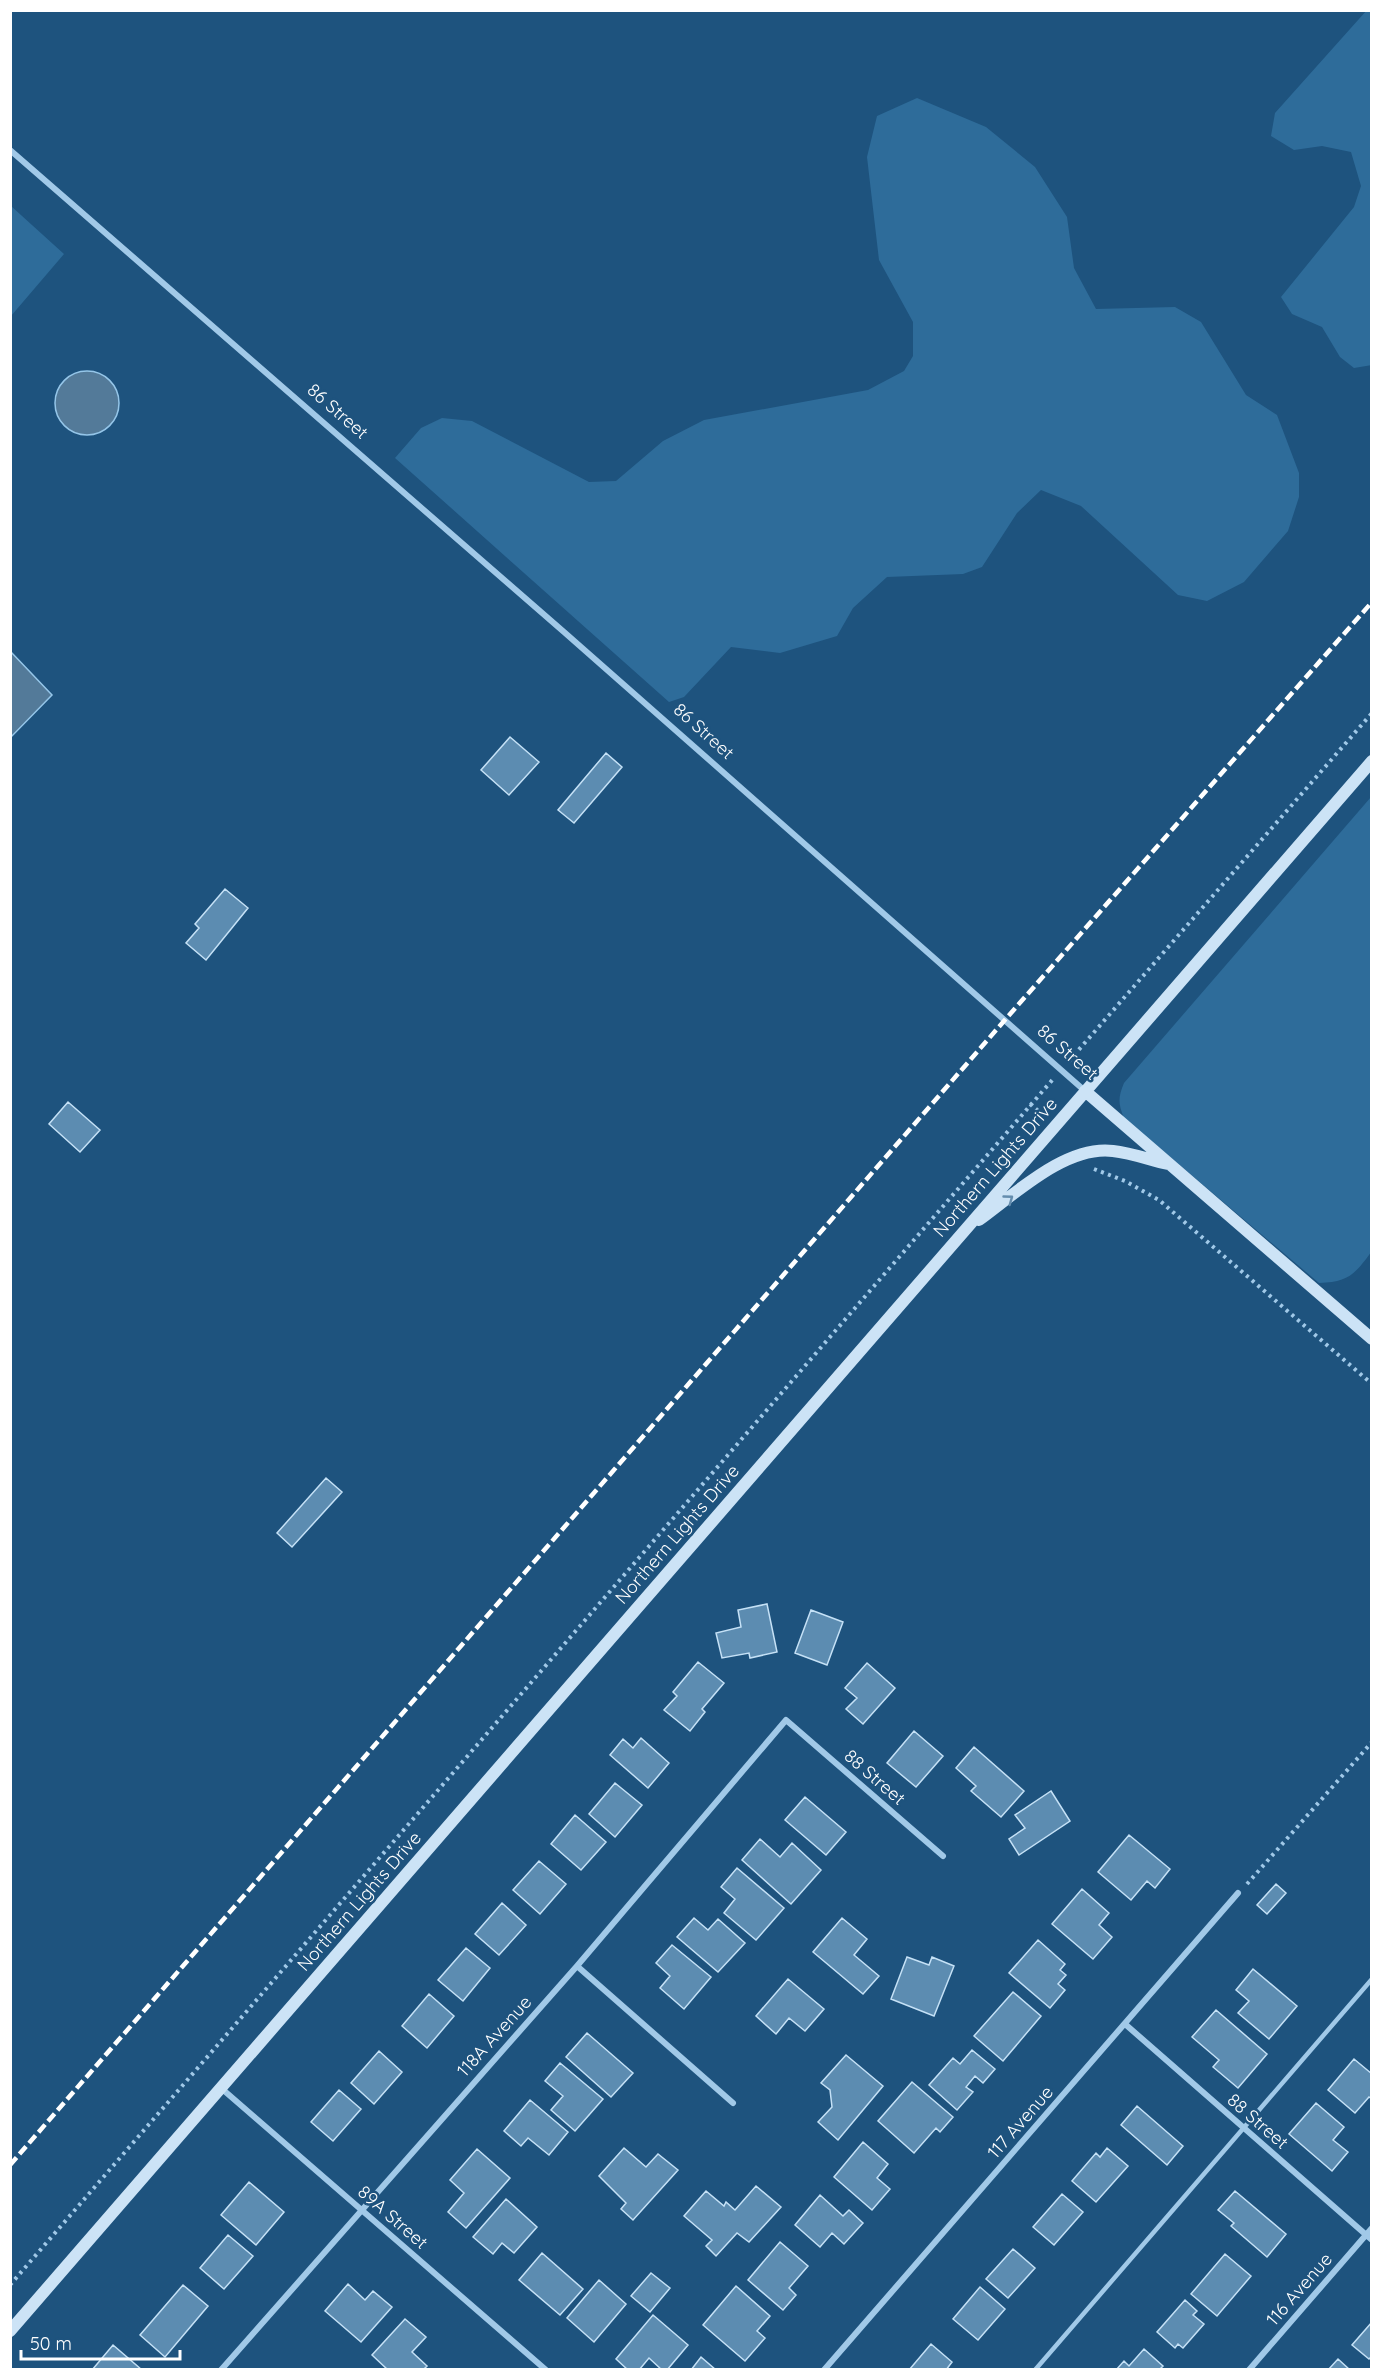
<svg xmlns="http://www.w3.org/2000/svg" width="1382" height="2380" font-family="Quicksand,sans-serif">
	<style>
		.green { fill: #2e6c9a }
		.water { fill: #537a99; stroke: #95c6e9; stroke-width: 1.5 }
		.building { fill: #5c8cb1; stroke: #c5e1f6; stroke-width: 1.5 }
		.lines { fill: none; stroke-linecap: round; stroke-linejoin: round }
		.path { stroke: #a1c9e8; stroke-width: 4; stroke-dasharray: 3 4.5; stroke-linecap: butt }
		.lane { stroke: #a1c9e8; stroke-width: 4.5 }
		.street { stroke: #a1c9e8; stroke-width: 6 }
		.secondary { stroke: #cce3f6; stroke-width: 12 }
		.rail { stroke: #fff; stroke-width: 4.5; stroke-dasharray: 10 4.5; stroke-linecap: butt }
		.oneway { stroke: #648dae }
		.labels { text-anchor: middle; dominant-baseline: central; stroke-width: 5; stroke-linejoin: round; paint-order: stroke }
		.street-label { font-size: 18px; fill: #fff; stroke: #1e537e }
	</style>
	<rect width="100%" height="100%" fill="#1e537e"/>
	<!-- green -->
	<path class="green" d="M1367,10L1372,11V365L1354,368L1340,357L1322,327L1292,314L1281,297L1354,207L1361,186L1351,152L1322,146L1294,150L1271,136L1275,113Z
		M917,98L986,127L1035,167L1067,217L1074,268L1096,309L1175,307L1201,322L1246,395L1277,415L1299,473V497L1288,531L1244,582L1207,601L1178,595L1081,506L1041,490L1017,513L982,567L963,574L887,577L853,608L837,636L780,653L731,647L684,697L669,702L395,458L421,428L442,418L472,421L589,482L616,481L663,441L704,420L868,390L904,371L913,356V322L879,260L867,157L877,116Z
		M11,206L64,254L11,316Z
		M1371,797L1372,1251C1355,1274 1349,1282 1319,1283L1124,1118C1118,1104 1118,1097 1124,1083Z"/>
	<!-- water -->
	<path class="water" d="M55 403a32 32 0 1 1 64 0a32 32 0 1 1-64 0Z
		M11,652L52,695L11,737Z"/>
	<!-- building -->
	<path class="building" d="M510,737L539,762L509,795L481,770Z
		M606,753L622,767L574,823L558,810Z
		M225,889L248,908L206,960L186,943L199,928L195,924Z
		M68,1102L100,1130L80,1152L49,1124Z
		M326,1478L342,1492L292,1547L277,1533Z
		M767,1604L777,1652L750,1658L749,1653L722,1658L716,1633L741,1627L738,1610Z
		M811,1610L843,1622L827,1665L795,1653Z
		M698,1662L724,1683L702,1709L705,1712L690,1731L664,1710L677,1696L673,1692Z
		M867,1663L895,1688L863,1724L846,1709L857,1698L845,1688Z
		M914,1731L943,1756L916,1787L887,1763Z
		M641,1738L669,1763L648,1788L610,1755L623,1739L633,1748Z
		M974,1747L1024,1791L1001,1817L971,1791L976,1786L956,1768Z
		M615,1783L642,1805L615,1837L589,1814Z
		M1051,1791L1070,1821L1019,1855L1009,1839L1025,1828L1015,1815Z
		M805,1797L846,1832L826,1855L785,1820Z
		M575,1815L606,1842L581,1870L551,1844Z
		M1129,1835L1170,1869L1155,1888L1147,1881L1131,1900L1098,1872Z
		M760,1839L780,1857L792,1843L821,1870L791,1904L742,1860Z
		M539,1861L566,1884L540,1914L513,1890Z
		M737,1868L784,1908L756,1940L724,1913L735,1899L721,1887Z
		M1276,1884L1286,1893L1267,1914L1257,1905Z
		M1082,1889L1109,1913L1099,1925L1112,1937L1093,1959L1052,1924Z
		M502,1903L526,1925L499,1955L475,1934Z
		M694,1918L708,1930L718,1919L745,1943L718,1972L677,1937Z
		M842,1918L867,1939L854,1955L879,1976L863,1994L813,1952Z
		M1038,1940L1065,1964L1060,1970L1066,1975L1058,1984L1065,1990L1050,2008L1009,1973Z
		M672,1945L711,1977L684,2009L660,1988L670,1976L656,1963Z
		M466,1948L490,1968L463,2001L438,1980Z
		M907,1957L929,1965L932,1957L954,1966L934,2016L891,1999Z
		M1253,1969L1297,2006L1269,2039L1238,2013L1249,2001L1236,1990Z
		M788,1979L824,2009L805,2031L789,2018L776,2034L756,2016Z
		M1013,1992L1041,2016L1003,2061L974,2036Z
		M429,1994L454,2016L427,2048L402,2026Z
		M1216,2010L1267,2054L1238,2088L1213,2067L1219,2060L1192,2037Z
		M587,2033L633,2073L611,2097L566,2057Z
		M972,2050L995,2069L983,2083L975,2076L966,2087L973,2092L957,2110L929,2085L953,2058L960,2064Z
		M379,2051L402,2072L374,2104L351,2083Z
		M846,2055L883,2086L838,2140L818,2122L832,2107L830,2090L821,2083Z
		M1354,2059L1372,2074V2099L1369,2097L1355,2113L1328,2090Z
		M560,2063L603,2099L575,2131L551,2110L563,2096L545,2081Z
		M912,2082L953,2117L940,2132L936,2128L914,2153L878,2121Z
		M339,2090L361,2109L333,2141L311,2122Z
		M530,2100L568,2132L549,2155L528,2138L521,2146L504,2131Z
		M1316,2103L1344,2127L1333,2140L1348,2152L1332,2171L1289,2134Z
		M1137,2106L1183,2146L1167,2165L1121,2125Z
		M863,2142L888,2164L877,2178L890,2189L872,2210L834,2177Z
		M624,2148L646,2167L658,2154L678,2170L633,2220L621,2209L626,2203L599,2176Z
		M1107,2148L1128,2166L1096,2202L1072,2181L1096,2153L1100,2157Z
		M477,2149L510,2178L466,2228L448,2212L464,2193L450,2180Z
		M249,2182L284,2212L256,2245L221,2215Z
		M756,2186L781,2207L749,2242L737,2233L716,2256L706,2246L712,2240L684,2216L706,2191L724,2206L726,2202L735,2210Z
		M1235,2191L1286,2234L1267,2257L1231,2226L1234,2223L1218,2210Z
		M1062,2194L1083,2212L1054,2245L1033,2227Z
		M820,2195L843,2216L849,2210L863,2223L844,2244L832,2233L820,2247L795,2225Z
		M506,2199L537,2227L514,2253L502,2243L493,2254L473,2237Z
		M228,2235L253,2256L224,2289L200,2268Z
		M780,2242L808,2266L789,2288L796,2295L783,2310L748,2280Z
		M1013,2249L1035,2268L1008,2298L986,2279Z
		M542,2253L583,2289L560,2315L519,2280Z
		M1225,2254L1251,2276L1217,2316L1191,2294Z
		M651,2273L670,2288L650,2312L631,2296Z
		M599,2280L626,2304L594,2342L567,2318Z
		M348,2284L365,2300L373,2291L392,2307L361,2342L325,2311Z
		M183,2285L208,2306L165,2357L140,2335Z
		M736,2286L770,2316L757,2331L765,2338L745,2361L703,2325Z
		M980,2287L1005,2309L978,2340L953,2319Z
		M1185,2300L1197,2311L1193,2315L1204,2324L1183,2348L1178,2344L1175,2348L1157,2332Z
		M653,2315L688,2345L667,2370H662L649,2358L639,2370H628L616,2359Z
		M405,2319L426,2337L412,2352L427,2366L423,2370H388L372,2355Z
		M1372,2322V2356L1369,2359L1352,2345Z
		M931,2344L952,2362L946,2370H909Z
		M113,2345L142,2370H92Z
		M1144,2349L1163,2366L1159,2370H1116L1124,2361L1129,2366Z
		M701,2357L716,2370H691Z
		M1338,2359L1350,2370H1328Z"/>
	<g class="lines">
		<!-- path -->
		<path class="path" d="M1069,1061L1372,713
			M1030,1104L1043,1115
			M1094,1169L1125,1181L1159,1200L1372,1384
			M1247,1884L1372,1742
			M10,2285L1054,1078"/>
		<!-- lane -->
		<path class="lane" d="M1035,2370L1372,1979"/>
		<!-- street -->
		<path class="street" d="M10,150L564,632L1085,1091
			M577,1966L733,2103
			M1125,2024L1372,2240
			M221,2088L546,2370
			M221,2370L577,1966L786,1720L943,1856
			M824,2370L1238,1893
			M1249,2370L1372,2228"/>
		<!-- secondary -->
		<path class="secondary" d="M1085,1091L1372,1339
			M979,1220C1015,1194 1066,1145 1113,1151C1132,1153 1150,1160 1168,1164
			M10,2331L1372,761"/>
		<!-- rail -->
		<path class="rail" d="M10,2165L1004,1021L1372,602"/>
	</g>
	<!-- one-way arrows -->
	<defs><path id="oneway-chevron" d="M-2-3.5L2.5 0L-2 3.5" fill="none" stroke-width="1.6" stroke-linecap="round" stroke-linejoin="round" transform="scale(1.5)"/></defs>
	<use class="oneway" href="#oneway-chevron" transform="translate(1009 1199) rotate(-36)"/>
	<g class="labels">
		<!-- street labels -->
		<g class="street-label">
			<text transform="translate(338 411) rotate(41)">86 Street</text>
			<text transform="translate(704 731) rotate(42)">86 Street</text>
			<text transform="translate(1068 1052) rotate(41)">86 Street</text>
			<text transform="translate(995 1167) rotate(-49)">Northern Lights Drive</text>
			<text transform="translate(677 1534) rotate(-49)">Northern Lights Drive</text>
			<text transform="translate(875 1777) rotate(41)">88 Street</text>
			<text transform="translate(359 1901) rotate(-49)">Northern Lights Drive</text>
			<text transform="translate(494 2036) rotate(-48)">118A Avenue</text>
			<text transform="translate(1258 2121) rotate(41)">88 Street</text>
			<text transform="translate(1020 2122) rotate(-49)">117 Avenue</text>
			<text transform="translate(393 2217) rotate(41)">89A Street</text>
			<text transform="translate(1299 2289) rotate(-49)">116 Avenue</text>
		</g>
	</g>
	<!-- border -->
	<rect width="1382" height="2380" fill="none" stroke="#ffffff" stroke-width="24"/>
	<!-- scale -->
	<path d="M21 2350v9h159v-9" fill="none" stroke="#ffffff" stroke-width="3"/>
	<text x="30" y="2350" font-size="18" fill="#ffffff" stroke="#1e537e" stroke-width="4.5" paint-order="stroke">50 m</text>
</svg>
